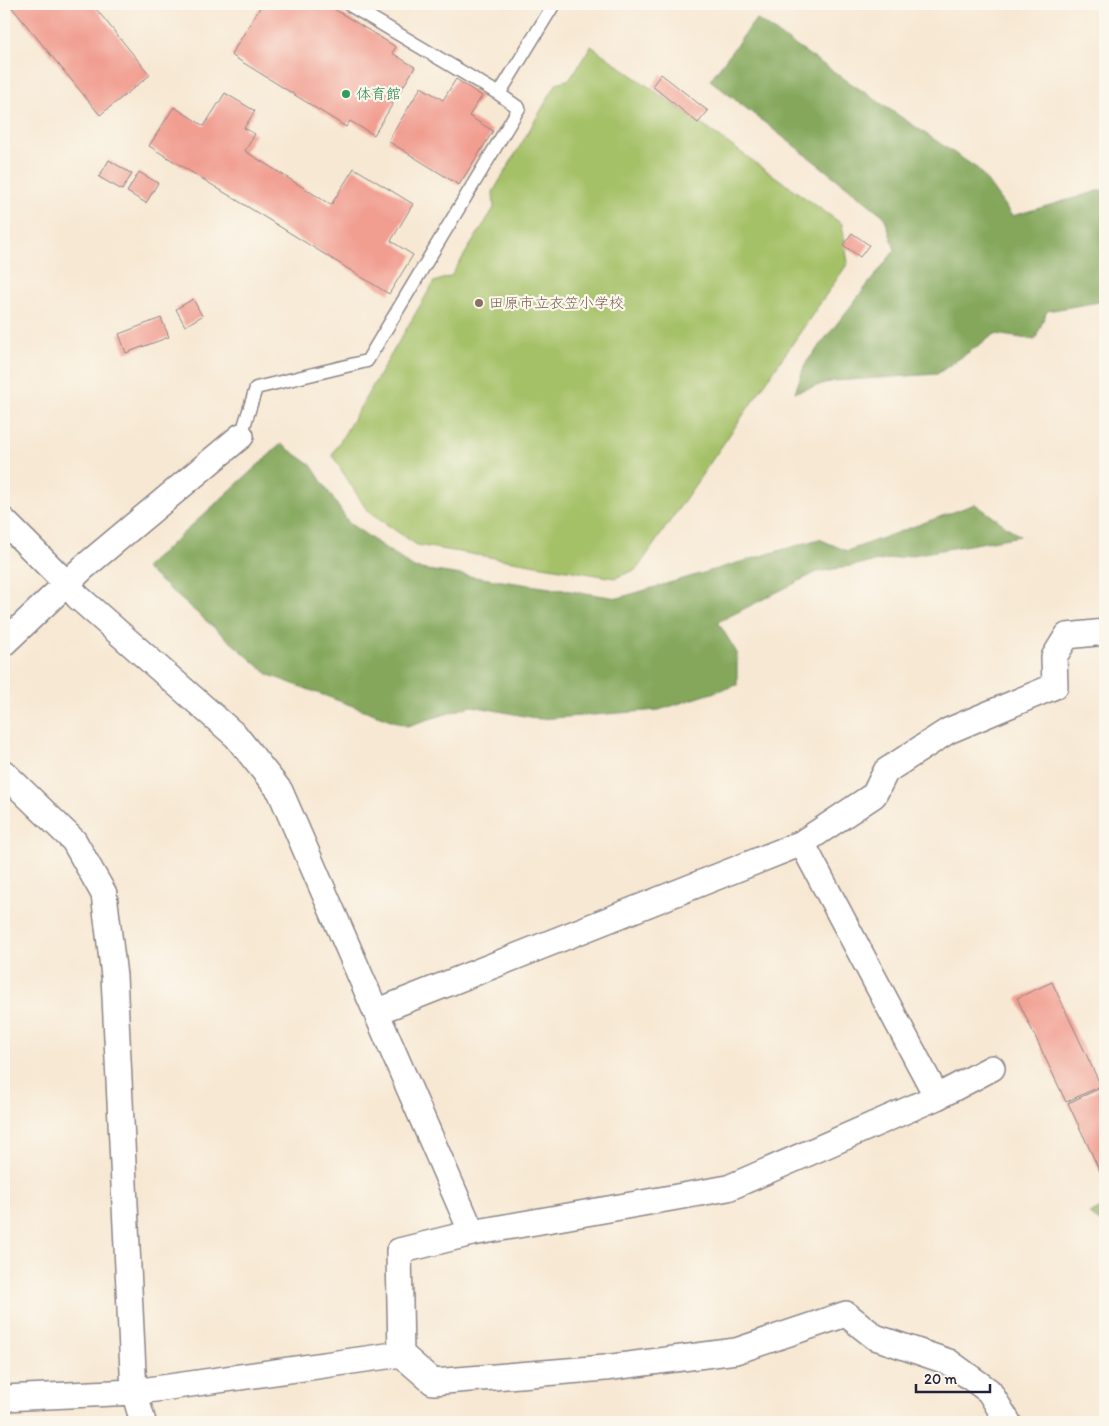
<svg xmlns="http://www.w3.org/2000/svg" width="1109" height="1426" font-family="Itim,'Klee One',sans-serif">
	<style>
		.green { fill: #a5c168; stroke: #647252 }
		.forest { fill: #84a75c; stroke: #53644c }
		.building { fill: #f19e91 }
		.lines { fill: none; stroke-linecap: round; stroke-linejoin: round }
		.lane-casing { stroke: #8c8587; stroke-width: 15 }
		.street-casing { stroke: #8c8587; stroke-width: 28 }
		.lane { stroke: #fff; stroke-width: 12 }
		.street { stroke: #fff; stroke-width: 25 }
		.leisure-dot { fill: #2e9e5b; stroke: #fbf7ec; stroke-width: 2 }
		.education-dot { fill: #8d6e63; stroke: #fbf7ec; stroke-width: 2 }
		.labels { text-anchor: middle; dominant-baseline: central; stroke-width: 4.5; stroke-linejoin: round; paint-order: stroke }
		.leisure-label { font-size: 15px; fill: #27864d; stroke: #fbf7ec; text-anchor: start }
		.education-label { font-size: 15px; fill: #785e54; stroke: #fbf7ec; text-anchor: start }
	</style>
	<rect width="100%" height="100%" fill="#fbf7ec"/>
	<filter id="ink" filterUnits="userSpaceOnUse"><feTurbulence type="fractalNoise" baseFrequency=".02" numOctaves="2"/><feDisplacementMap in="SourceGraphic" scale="10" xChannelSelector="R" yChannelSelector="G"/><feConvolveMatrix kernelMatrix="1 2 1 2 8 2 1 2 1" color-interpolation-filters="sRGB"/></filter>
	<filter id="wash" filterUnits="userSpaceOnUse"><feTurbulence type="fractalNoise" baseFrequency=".0096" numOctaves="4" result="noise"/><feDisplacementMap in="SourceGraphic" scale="20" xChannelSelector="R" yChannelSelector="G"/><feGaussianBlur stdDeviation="1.12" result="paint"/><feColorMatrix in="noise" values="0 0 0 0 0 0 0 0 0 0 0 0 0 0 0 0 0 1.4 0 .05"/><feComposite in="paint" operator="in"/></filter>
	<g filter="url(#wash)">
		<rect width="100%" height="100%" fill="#f7e8d3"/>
		<!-- green -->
		<path class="green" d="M591,46L842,224L848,263L637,569L615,578L417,545L368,512L332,455L434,282L451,276L494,208L493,192L557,83L570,79Z"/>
		<!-- forest -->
		<path class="forest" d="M756,19L978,169L1012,216L1102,190L1105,191V301L1047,311L1035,340L995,334L937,374L834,381L795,392L805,364L895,250L884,216L710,80Z
			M281,444L311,465L349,523L414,568L618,598L819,539L847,551L975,504L1020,536L817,572L718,622L737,653V685L659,710L540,719L472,706L407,726L269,675L145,568Z
			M1105,1206V1226L1089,1214Z"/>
		<g id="blocks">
			<!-- building -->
			<path class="building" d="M9,4H92L150,75L100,115Z
				M262,4H326L396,47L392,53L415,67L374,135L350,121L346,127L231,55Z
				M661,74L708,111L698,123L652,86Z
				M456,79L482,96L469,116L493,131L459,185L388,141L421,87L443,100Z
				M225,93L255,111L244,128L255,134L245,151L331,205L354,168L413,204L391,241L413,255L389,294L149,146L174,107L204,126Z
				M109,160L132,174L122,190L99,177Z
				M139,172L158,183L146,203L127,192Z
				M852,233L869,245L860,257L843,245Z
				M193,299L202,316L185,326L176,309Z
				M161,318L169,337L126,353L119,334Z
				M1052,982L1101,1086L1066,1102L1017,998Z
				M1105,1086V1182L1068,1103Z"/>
		</g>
	</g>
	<g filter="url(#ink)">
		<use href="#blocks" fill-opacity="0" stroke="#8c8587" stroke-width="1"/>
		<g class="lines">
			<!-- lane casing -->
			<g class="lane-casing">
				<path id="lane" d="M499,94L554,4
					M241,436L256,388L367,361L519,108L499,94L348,4"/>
			</g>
			<!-- street casing -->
			<g class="street-casing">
				<path id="street" d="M4,521L67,584L78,597L236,736L280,791L472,1233
					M4,643L83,568L241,436
					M4,773L74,841L104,894L114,976L134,1392L143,1422
					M802,843L937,1097
					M376,1012L802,843L874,795L886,771L948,731L1055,686L1054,657L1067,636L1105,632
					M401,1354L399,1251L472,1233L728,1188L937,1097L992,1068
					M4,1398L134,1392L401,1354L433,1382L605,1368L736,1351L846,1314L875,1337L949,1362L989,1391L1008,1422"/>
			</g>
			<!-- lane -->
			<use href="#lane" class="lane"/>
			<!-- street -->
			<use href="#street" class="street"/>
		</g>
	</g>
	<!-- markers -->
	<circle class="leisure-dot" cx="346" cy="94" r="5"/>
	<circle class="education-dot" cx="479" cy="303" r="5"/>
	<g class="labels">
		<!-- leisure labels -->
		<g class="leisure-label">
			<text x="356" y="94">体育館</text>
		</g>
		<!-- education labels -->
		<g class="education-label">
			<text x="489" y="303">田原市立衣笠小学校</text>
		</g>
	</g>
	<!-- margin -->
	<rect width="1109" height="1426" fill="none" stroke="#fbf7ec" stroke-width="20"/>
	<!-- scale -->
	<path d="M916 1384v8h74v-8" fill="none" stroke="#22223b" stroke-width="2.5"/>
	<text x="924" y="1384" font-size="15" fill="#22223b" stroke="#fbf7ec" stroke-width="4" paint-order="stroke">20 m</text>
</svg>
